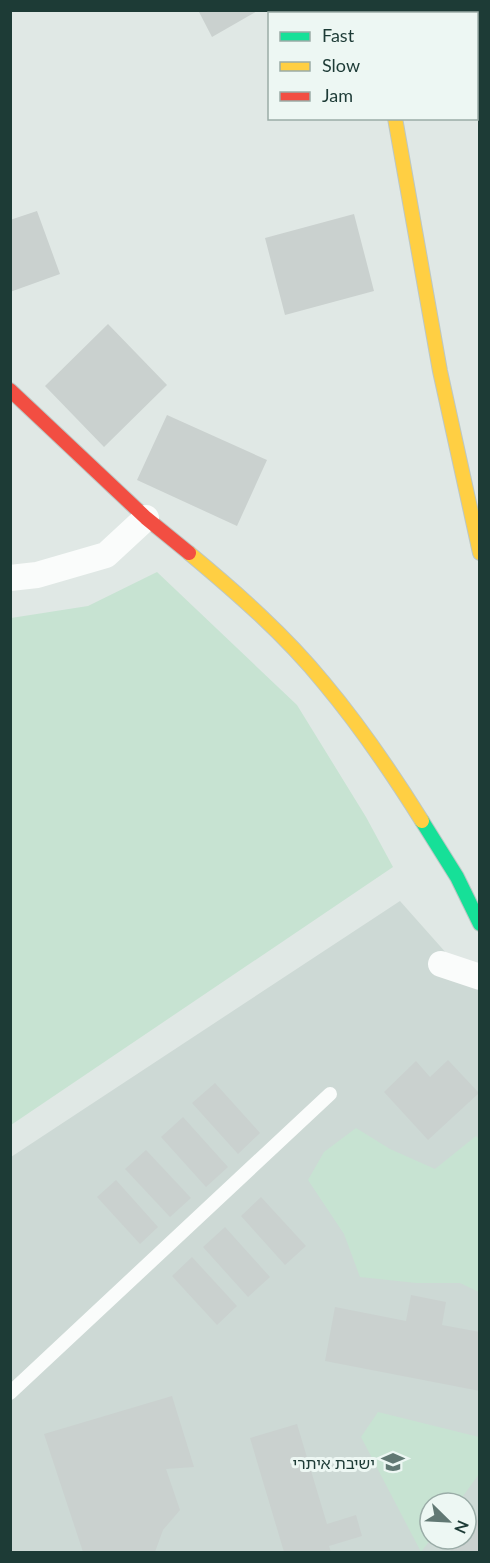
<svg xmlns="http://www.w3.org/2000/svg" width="490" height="1563" font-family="Lato,'Noto Sans Hebrew',sans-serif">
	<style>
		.built { fill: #cdd9d5; fill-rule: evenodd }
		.green { fill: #c7e3d2 }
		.building { fill: #cad1cf }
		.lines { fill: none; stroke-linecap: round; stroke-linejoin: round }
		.fast-casing { stroke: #bcc7c4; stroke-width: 16 }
		.slow-casing { stroke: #bcc7c4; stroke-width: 16 }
		.jam-casing { stroke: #bcc7c4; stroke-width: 16 }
		.lane { stroke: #fafcfb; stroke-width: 14 }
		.street { stroke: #fafcfb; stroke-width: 26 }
		.fast { stroke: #16e098; stroke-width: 14 }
		.slow { stroke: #ffcf43; stroke-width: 14 }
		.jam { stroke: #f24e42; stroke-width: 14 }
		.labels { text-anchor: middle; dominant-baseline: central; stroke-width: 6; stroke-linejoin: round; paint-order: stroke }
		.poi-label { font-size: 16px; fill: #1d3b36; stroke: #edf7f3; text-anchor: end }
	</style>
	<rect width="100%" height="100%" fill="#e0e8e5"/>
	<!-- built -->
	<path class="built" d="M400,901L479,990V1552H11V1157ZM430,1503H466V1539H430Z"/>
	<!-- green -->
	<path class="green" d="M157,572L297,705L366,817L393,867L11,1125V618L88,606Z
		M356,1128L390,1149L435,1169L476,1136L479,1139V1292L460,1283H416L360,1277L344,1234L308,1180L324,1152Z
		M378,1412L479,1437V1474L458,1503H430L431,1539L421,1552L361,1437Z"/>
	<!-- building -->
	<path class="building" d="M198,10H259L212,37Z
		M37,211L60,274L10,292V220Z
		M354,214L374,291L285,315L265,238Z
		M108,324L167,385L104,447L45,386Z
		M167,415L267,460L237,526L137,480Z
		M448,1060L479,1093L428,1140L384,1092L416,1061L430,1077Z
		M215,1083L260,1133L238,1154L192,1103Z
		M183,1117L228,1167L206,1187L161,1137Z
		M146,1150L191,1198L170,1217L125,1169Z
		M116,1180L158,1227L140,1244L97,1197Z
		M261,1197L306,1246L285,1265L241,1216Z
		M225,1227L270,1277L248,1297L203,1247Z
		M192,1257L237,1306L217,1325L172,1276Z
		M411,1295L446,1302L442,1325L480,1332V1391L325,1361L335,1307L406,1321Z
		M172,1396L194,1467L166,1469L180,1510L163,1530L155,1552H83L44,1434Z
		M297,1424L327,1524L356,1515L362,1536L329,1546L331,1552H284L250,1438Z
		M480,1517V1552H449L461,1539H466V1533Z"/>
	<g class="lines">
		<!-- fast casing -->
		<g class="fast-casing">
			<path id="fast" d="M422,821L457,877L480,924"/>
		</g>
		<!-- slow casing -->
		<g class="slow-casing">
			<path id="slow" d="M369,10L370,14
				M395,118L440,371L480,553
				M189,553C237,593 285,635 324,683C360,726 392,773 422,821"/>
		</g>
		<!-- jam casing -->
		<g class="jam-casing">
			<path id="jam" d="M10,390L146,518L189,553"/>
		</g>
		<!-- lane -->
		<path class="lane" d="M10,1393L330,1094"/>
		<!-- street -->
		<path class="street" d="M476,52H480
			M10,578L37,575L106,555L146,518
			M441,964L480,977"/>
		<!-- fast -->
		<use href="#fast" class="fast"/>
		<!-- slow -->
		<use href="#slow" class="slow"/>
		<!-- jam -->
		<use href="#jam" class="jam"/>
	</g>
	<!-- icons -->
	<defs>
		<g id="school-bare" transform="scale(1.8)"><path d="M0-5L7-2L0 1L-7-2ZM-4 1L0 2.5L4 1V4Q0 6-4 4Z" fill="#617873" stroke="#edf7f3" stroke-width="2.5" paint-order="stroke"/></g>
	</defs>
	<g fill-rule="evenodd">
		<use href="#school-bare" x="393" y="1462"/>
	</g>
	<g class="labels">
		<!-- poi labels -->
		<g class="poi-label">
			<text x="375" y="1462">ישיבת איתרי</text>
		</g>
	</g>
	<!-- border -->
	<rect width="490" height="1563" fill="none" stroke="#1d3b36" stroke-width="24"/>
	<!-- legend -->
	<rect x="268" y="12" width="210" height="108" fill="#edf7f3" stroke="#9aaca7" stroke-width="1.5"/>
	<rect x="280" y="32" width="30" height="9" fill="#16e098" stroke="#9aaca7" stroke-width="1.5"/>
	<text x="322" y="42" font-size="18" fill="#1d3b36">Fast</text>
	<rect x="280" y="62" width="30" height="9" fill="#ffcf43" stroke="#9aaca7" stroke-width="1.5"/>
	<text x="322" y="72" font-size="18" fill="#1d3b36">Slow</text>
	<rect x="280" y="92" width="30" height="9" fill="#f24e42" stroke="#9aaca7" stroke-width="1.5"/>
	<text x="322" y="102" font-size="18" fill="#1d3b36">Jam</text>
	<!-- north arrow -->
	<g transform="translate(448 1521) rotate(114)"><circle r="28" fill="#edf7f3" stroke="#9aaca7" stroke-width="1.5"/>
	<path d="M0-4.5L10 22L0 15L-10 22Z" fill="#617873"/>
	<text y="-9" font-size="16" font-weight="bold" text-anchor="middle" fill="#1d3b36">N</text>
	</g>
</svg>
